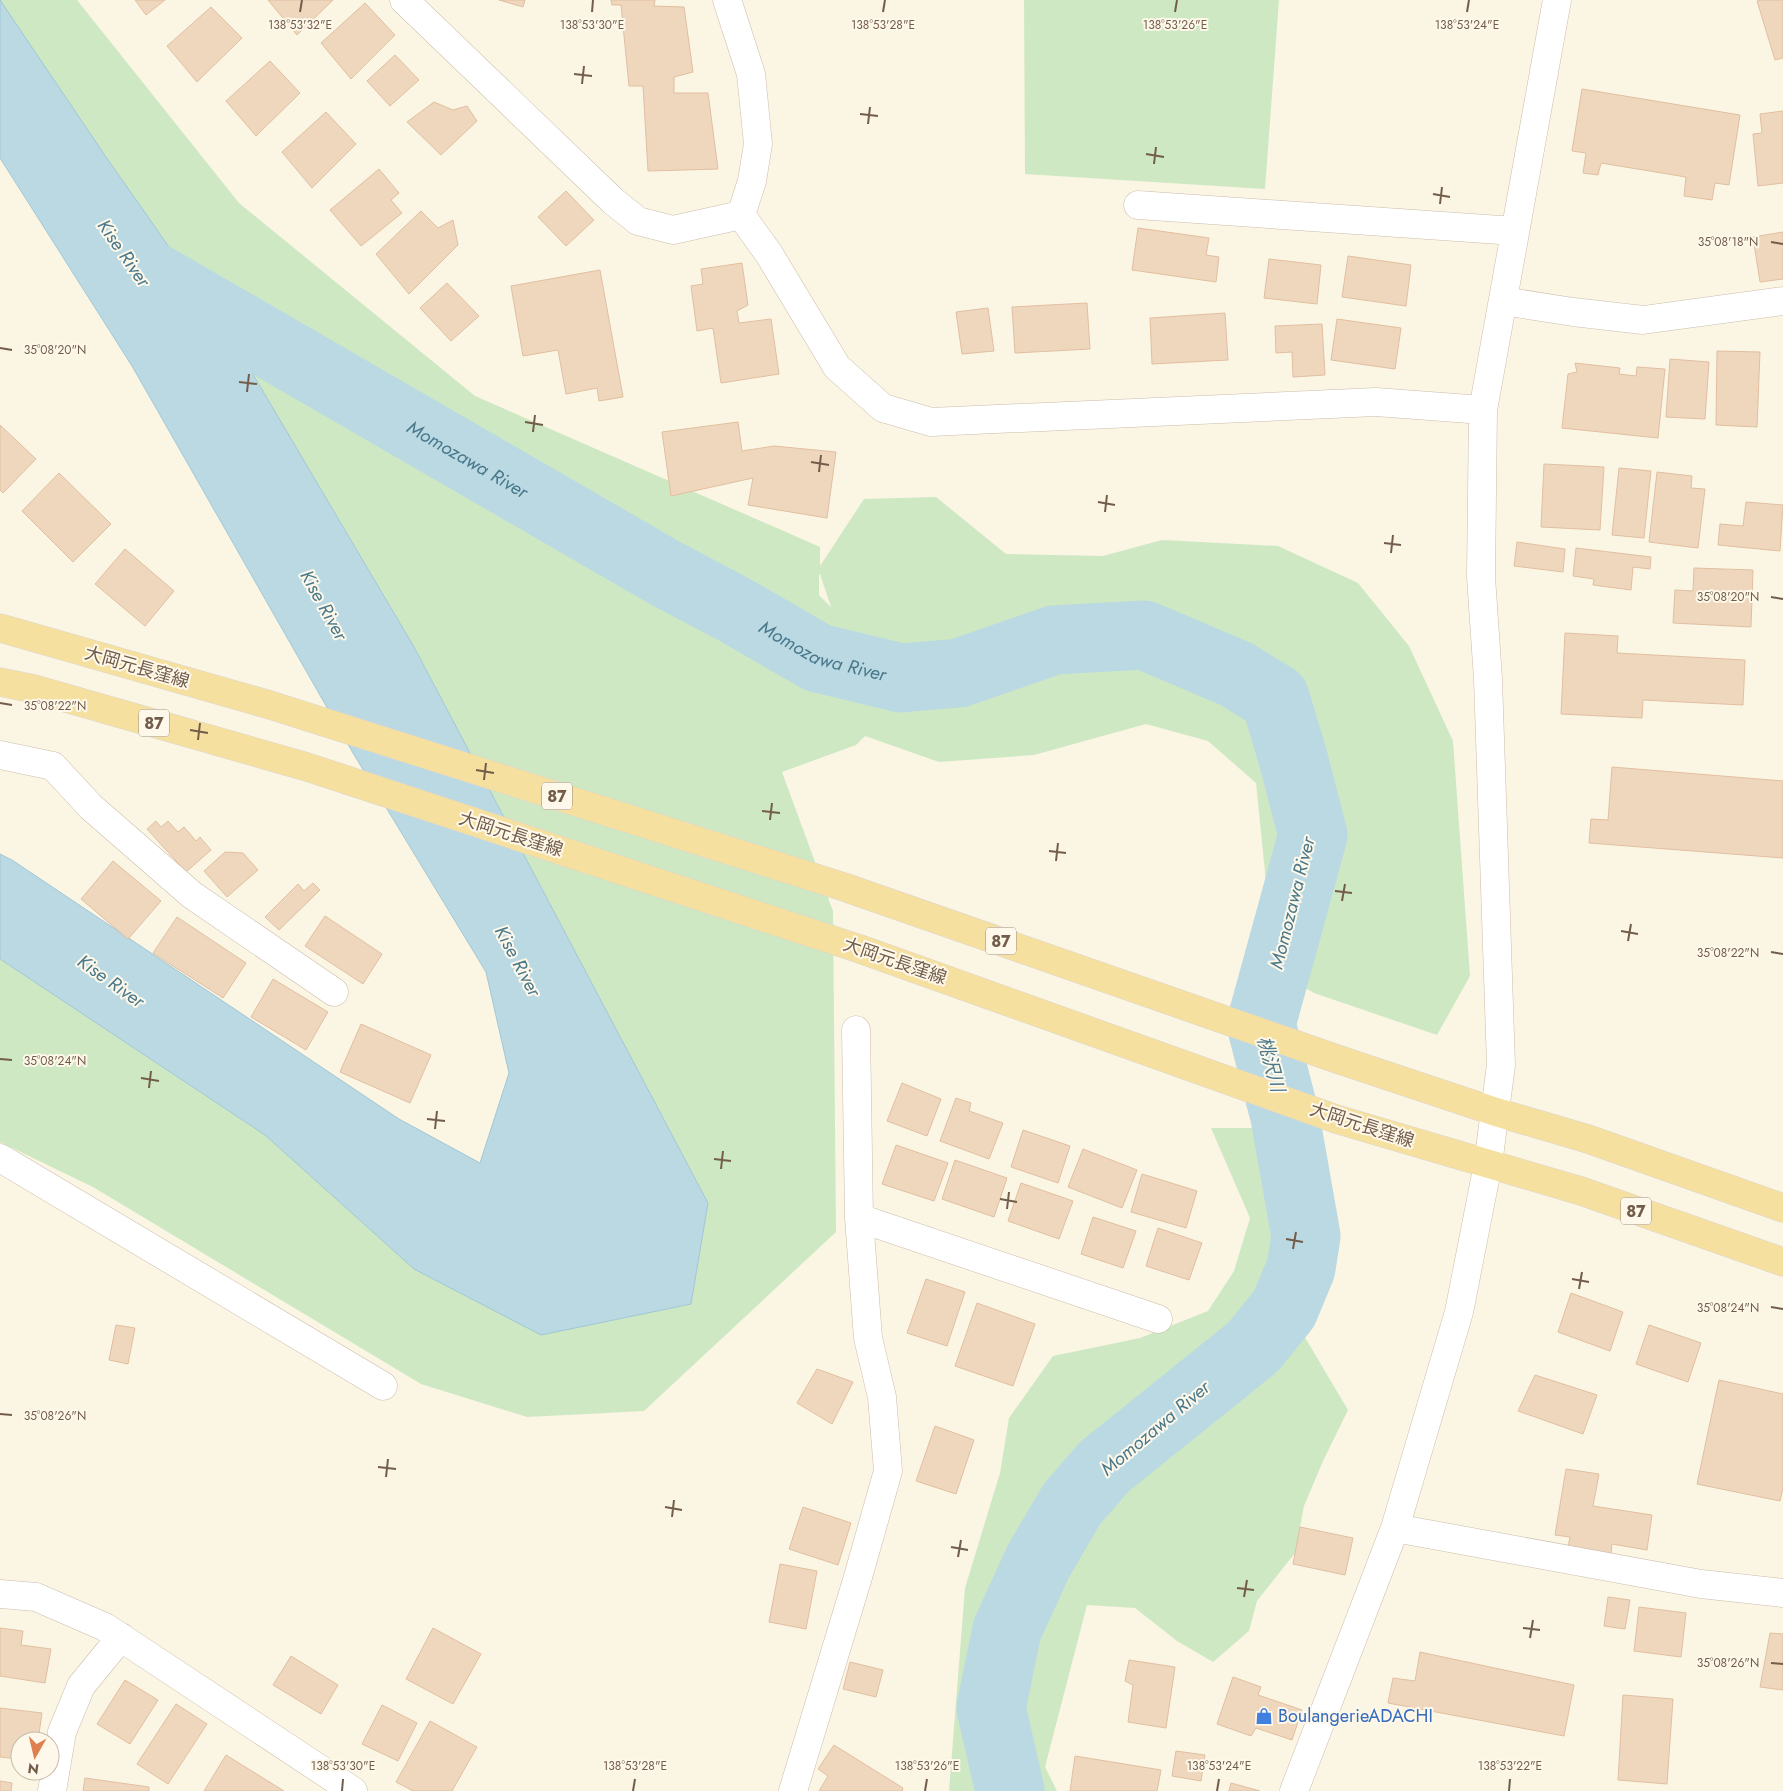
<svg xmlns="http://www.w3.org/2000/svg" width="1783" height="1791" font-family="Jost,'Noto Sans JP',sans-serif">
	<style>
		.green { fill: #cee8c4; fill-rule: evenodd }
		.water { fill: #bad9e3; stroke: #a1c7d5 }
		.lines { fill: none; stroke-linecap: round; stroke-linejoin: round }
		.river { stroke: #bad9e3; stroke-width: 69 }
		.building { fill: #efd7be; stroke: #e1bf9f }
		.minor-casing { stroke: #ccbdab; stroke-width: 29 }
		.major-casing { stroke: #dad5d0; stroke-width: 29 }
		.minor { stroke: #fff; stroke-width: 28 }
		.major { stroke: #f6e0a0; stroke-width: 28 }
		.ticks { fill: none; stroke: #725d4b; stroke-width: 2 }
		.labels { text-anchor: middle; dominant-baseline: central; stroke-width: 4; stroke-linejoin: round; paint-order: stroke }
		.shield { fill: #fef8ea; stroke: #9c8c7b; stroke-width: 1 }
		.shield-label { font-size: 16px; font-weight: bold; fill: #725d4b }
		.street-label { font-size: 18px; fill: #725d4b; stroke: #fef8ea }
		.shop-label { font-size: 18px; fill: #366cbe; stroke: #fef8ea; text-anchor: start }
		.water-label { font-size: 19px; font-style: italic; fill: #4a798b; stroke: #fef8ea }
		.ticks-label { font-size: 12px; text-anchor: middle; fill: #725d4b; stroke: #fef8ea; stroke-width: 4; stroke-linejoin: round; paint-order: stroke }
	</style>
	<rect width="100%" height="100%" fill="#fbf5e4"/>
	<!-- green -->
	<path class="green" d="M0,0H77L239,203L475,396L820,547V566L864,499L936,497L1006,554L1103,556L1162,540L1278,546L1358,583L1409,646L1453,741L1470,976L1437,1035L1314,993L1275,971L1256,783L1208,741L1146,724L1034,755L939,762L865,736L856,745L782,772L833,911L836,1232L644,1411L527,1417L421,1384L93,1187L0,1142V959L265,1135L414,1269L708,1203L414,647L225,327L0,15ZM819,574H820L831,607L819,595Z
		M1024,0H1279L1265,189L1025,174Z
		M1211,1128H1268L1286,1217L1303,1334L1348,1410L1323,1461L1304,1506L1295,1553L1257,1601L1249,1631L1213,1662L1177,1641L1135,1608L1087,1605L1045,1767L1057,1791H949L965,1588L1000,1473L1009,1418L1053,1356L1140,1338L1208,1311L1234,1271L1250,1218Z"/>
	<!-- water -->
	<path class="water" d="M0,0L106,157L225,327L414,647L708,1203L691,1304L541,1335L414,1269L265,1135L0,959V854L12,860L399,1119L480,1163L509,1073L486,972L353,753L132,366L0,158Z"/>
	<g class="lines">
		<!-- river -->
		<path class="river" id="s1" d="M138,268L665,573L735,610L818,658L901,678L959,673L1054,640L1144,635L1236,674L1275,698L1293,758L1313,835L1261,1024L1285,1117L1306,1236L1301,1268L1284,1309L1253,1347L1104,1467L1072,1504L1038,1562L1007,1630L991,1708L1010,1791"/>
	</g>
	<!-- building -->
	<path class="building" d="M135,0H165L146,15Z
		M268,0H333L297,35Z
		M499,0H525L523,7Z
		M611,0H655L654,6L684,7L693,72L674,77V93H708L718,169L648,171L643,86H629L621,5H612Z
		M1762,0H1783V58L1775,60L1757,1Z
		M365,3L395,35L351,79L321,43Z
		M211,7L242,38L197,82L167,46Z
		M395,55L419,80L390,106L367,81Z
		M270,61L300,93L256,136L226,101Z
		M1582,89L1740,115L1729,185L1715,183L1712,200L1684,196L1686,177L1601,163L1598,175L1583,173L1586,153L1572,151Z
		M434,102L453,110L467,106L477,121L441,155L407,122Z
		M1783,111V183L1758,186L1753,134L1762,133L1760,114Z
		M326,112L356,144L312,188L282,152Z
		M379,169L399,193L391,200L402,213L361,246L330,210Z
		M566,191L594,220L566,246L538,217Z
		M421,211L438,228L453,220L458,245L409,294L376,254Z
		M1138,228L1209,238L1206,255L1219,257L1216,282L1132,270Z
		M1783,232V279L1760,282L1753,237Z
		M1348,256L1411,265L1406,306L1342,297Z
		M1269,259L1321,265L1317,304L1264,298Z
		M742,263L748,305L737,311L739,323L771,319L779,374L721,383L713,328L697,331L691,286L703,284L701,269Z
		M600,270L623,397L599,401L597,388L566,394L558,350L523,356L511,286Z
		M447,283L479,316L451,341L420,308Z
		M1087,303L1090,349L1015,353L1012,307Z
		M988,308L994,351L962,354L956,312Z
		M1225,313L1228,360L1152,364L1150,318Z
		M1337,319L1401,328L1395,369L1331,360Z
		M1322,324L1325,375L1293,377L1292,352L1276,353L1275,326Z
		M1717,351L1760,352L1757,427L1716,425Z
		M1670,359L1709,362L1705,419L1666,417Z
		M1575,363L1620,368L1619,374L1636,376L1637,367L1665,369L1658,438L1562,428L1568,374L1577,372Z
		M738,422L742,451L774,446L836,452L827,518L748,505L753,478L671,496L662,432Z
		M0,425L36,459L3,493L0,490Z
		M1544,464L1604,467L1600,530L1541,527Z
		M1619,468L1651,471L1644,538L1612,535Z
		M1657,472L1692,476L1691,488L1705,489L1698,548L1649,542Z
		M59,473L111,524L73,562L22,511Z
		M1746,502L1783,505L1780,551L1718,545L1720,524L1743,526Z
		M1517,542L1565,549L1563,572L1514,566Z
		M1576,548L1651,557L1650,569L1633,567L1631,590L1593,585L1594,579L1573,576Z
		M125,549L174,591L145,626L95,584Z
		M1694,568L1753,570L1751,627L1673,623L1675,590L1693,591Z
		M1565,633L1618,636L1617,653L1745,660L1743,705L1643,700L1642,718L1561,714Z
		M1612,767L1783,781V858L1589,843L1591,819L1608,820Z
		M156,821L161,827L168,821L178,832L184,827L196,841L200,837L211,850L186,872L147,829Z
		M225,852L243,853L258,870L227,897L204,871Z
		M113,861L161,901L128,939L81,899Z
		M313,883L320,890L279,930L265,917L298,884L304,891Z
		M325,916L382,954L363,984L305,946Z
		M177,917L246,963L223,998L153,953Z
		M273,979L328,1012L306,1050L251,1017Z
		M361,1024L431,1055L410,1103L340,1072Z
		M902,1083L941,1099L927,1136L887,1121Z
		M956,1098L971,1103L969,1111L1003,1123L989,1159L940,1141Z
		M1023,1130L1070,1146L1058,1183L1011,1167Z
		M896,1145L948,1163L934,1201L882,1184Z
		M1083,1149L1137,1170L1122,1208L1068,1187Z
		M955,1160L1007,1178L994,1217L942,1199Z
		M1142,1174L1197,1191L1186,1228L1131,1212Z
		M1021,1183L1073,1201L1059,1239L1008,1221Z
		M1093,1217L1136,1231L1123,1268L1081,1254Z
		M1158,1228L1202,1243L1189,1280L1146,1266Z
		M926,1279L965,1292L947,1346L907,1333Z
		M1571,1293L1623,1312L1610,1351L1558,1332Z
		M977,1303L1035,1324L1013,1386L955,1366Z
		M116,1325L135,1328L128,1364L109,1360Z
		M1649,1325L1701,1343L1688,1382L1636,1364Z
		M817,1369L853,1382L832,1424L797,1403Z
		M1535,1375L1597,1395L1583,1434L1518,1411Z
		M1719,1380L1783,1394V1488L1780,1501L1697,1484Z
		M935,1426L974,1440L956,1494L916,1481Z
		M1566,1469L1599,1474L1593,1506L1652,1515L1647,1550L1612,1544L1611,1554L1568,1547L1570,1537L1555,1535Z
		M803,1507L851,1523L838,1565L789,1549Z
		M1300,1527L1353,1538L1345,1575L1293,1564Z
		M780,1564L817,1571L806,1629L769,1622Z
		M1608,1597L1630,1600L1625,1629L1604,1626Z
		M1639,1607L1686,1613L1681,1657L1634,1651Z
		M0,1628L23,1631L21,1645L51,1649L45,1683L0,1676Z
		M433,1628L481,1654L453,1704L406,1679Z
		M1770,1633L1783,1634V1690L1760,1687Z
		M1420,1652L1574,1685L1564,1736L1388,1703L1393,1678L1415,1681Z
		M291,1656L338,1685L321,1714L273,1685Z
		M1129,1660L1175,1667L1166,1728L1128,1722L1133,1685L1125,1681Z
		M850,1662L883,1670L876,1697L843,1689Z
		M1233,1677L1261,1687L1258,1695L1302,1710L1292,1740L1256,1728L1251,1736L1217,1724Z
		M125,1680L158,1700L130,1744L97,1724Z
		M1623,1695L1673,1699L1667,1784L1618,1780Z
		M176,1704L207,1724L168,1784L137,1764Z
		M382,1705L417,1723L398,1761L362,1744Z
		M0,1708L42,1713L38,1741H20L18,1759L0,1757Z
		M430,1721L477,1747L452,1791H413L396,1782Z
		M834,1745L903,1788L902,1791H819L828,1776L818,1769Z
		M1176,1751L1205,1755L1201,1781L1172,1776Z
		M226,1755L284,1791H204Z
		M1075,1756L1161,1770L1157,1791H1070Z
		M85,1778L149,1787V1791H83Z
		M0,1781L12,1783L11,1791H0Z
		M1231,1783L1260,1791H1229Z"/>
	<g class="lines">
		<!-- minor casing -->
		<g class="minor-casing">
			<path id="minor" d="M404,0L613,201L638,221L673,230L741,215
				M727,0L751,74L758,144L752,181L741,215L769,254L837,367L883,408L931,422L1376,402L1483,410
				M1138,205L1515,231
				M1503,301L1573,312L1643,320L1783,301
				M0,755L53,766L91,807L192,895L334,992
				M0,1158L383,1386
				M859,1218L1158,1319
				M1395,1528L1701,1584L1783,1593
				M0,1594L36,1597L105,1627L353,1791
				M52,1791L62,1732L81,1686L121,1637
				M793,1791L858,1577L888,1471L882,1397L868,1338L859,1218L856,1030
				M1294,1791L1395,1528L1459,1312L1488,1164L1501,1065L1488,679L1481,577L1483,410L1557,0"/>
		</g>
		<!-- major casing -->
		<g class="major-casing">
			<path id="major" d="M0,628L270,705L844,887L1337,1059L1496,1112L1588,1139L1783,1208
				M0,682L34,689L307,767L860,949L1336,1119L1581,1191L1783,1262"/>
		</g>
		<!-- minor -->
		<use href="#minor" class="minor"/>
		<!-- major -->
		<use href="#major" class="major"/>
	</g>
	<!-- ticks -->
	<path class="ticks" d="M300,12L302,0M592,12L593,0M883,12L885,0M1175,12L1177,0M1467,12L1469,0M574,74L592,76M582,84L584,66M860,114L878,116M868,124L870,107M1146,154L1164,157M1154,164L1156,147M1433,194L1450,197M1440,204L1442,187M1771,242L1783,244M0,348L12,350M239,382L257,384M247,392L249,374M525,422L543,425M533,432L535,415M811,462L829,465M819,472L821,455M1098,502L1115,505M1105,512L1107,495M1384,543L1401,545M1391,553L1393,535M1771,597L1783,599M0,703L12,705M190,730L208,733M198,740L200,723M476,770L494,773M484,780L486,763M762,811L780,813M770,820L772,803M1049,851L1066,853M1056,861L1058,843M1335,891L1352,893M1342,901L1345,884M1621,931L1638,934M1628,941L1631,924M1771,952L1783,954M0,1059L12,1060M141,1078L159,1081M149,1088L151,1071M427,1119L445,1121M435,1129L437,1111M714,1159L731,1161M721,1169L723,1151M1000,1199L1017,1202M1007,1209L1009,1192M1286,1239L1303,1242M1293,1249L1296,1232M1572,1279L1589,1282M1579,1289L1582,1272M1771,1307L1783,1309M0,1414L12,1415M378,1467L396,1469M386,1477L388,1459M665,1507L682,1510M672,1517L674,1500M951,1547L968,1550M958,1557L961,1540M1237,1588L1254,1590M1244,1597L1247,1580M1523,1628L1540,1630M1530,1638L1533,1620M1771,1663L1783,1664M342,1791L343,1779M633,1791L635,1779M925,1791L927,1779M1217,1791L1219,1779M1509,1791L1510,1779"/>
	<!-- icons -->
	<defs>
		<g id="shop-bare" transform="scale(1.35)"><path d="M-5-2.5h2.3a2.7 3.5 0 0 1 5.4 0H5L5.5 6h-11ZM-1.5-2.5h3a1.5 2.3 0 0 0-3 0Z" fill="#3f7fe0" stroke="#fef8ea" stroke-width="2.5" paint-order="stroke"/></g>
	</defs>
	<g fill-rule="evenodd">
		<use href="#shop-bare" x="1264" y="1716"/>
	</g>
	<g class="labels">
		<!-- shield labels -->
		<g class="shield">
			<rect x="139" y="709.5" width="30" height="27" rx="4"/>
			<rect x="542" y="782.5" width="30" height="27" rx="4"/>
			<rect x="986" y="927.5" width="30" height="27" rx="4"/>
			<rect x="1621" y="1197.5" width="30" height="27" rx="4"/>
		</g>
		<g class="shield-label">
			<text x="154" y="723">87</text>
			<text x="557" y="796">87</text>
			<text x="1001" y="941">87</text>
			<text x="1636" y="1211">87</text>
		</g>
		<!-- street labels -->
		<g class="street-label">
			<text transform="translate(137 667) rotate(16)">大岡元長窪線</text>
			<text transform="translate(511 834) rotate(18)">大岡元長窪線</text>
			<text transform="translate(895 961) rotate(19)">大岡元長窪線</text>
			<text transform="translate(1362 1125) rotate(18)">大岡元長窪線</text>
		</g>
		<!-- shop labels -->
		<g class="shop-label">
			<text x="1278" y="1716">BoulangerieADACHI</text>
		</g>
		<!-- water labels -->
		<g class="water-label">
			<text transform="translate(124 253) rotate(55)">Kise River</text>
			<text stroke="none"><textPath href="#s1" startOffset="381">Momozawa River</textPath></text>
			<text transform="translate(324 605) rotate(61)">Kise River</text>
			<text stroke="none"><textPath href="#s1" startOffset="786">Momozawa River</textPath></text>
			<text transform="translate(1292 903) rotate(-76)">Momozawa River</text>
			<text transform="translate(518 961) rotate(62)">Kise River</text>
			<text transform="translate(111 981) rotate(35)">Kise River</text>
			<text transform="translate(1271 1064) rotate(75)">桃沢川</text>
			<text transform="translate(1155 1428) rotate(-40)">Momozawa River</text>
		</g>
	</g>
	<g class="ticks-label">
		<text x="300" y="29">138°53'32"E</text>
		<text x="592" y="29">138°53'30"E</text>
		<text x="883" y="29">138°53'28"E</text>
		<text x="1175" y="29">138°53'26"E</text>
		<text x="1467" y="29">138°53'24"E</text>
		<text x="1728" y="246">35°08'18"N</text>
		<text x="55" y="354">35°08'20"N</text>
		<text x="1728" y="601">35°08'20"N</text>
		<text x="55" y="710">35°08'22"N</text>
		<text x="1728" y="957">35°08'22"N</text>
		<text x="55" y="1065">35°08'24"N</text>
		<text x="1728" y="1312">35°08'24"N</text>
		<text x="55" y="1420">35°08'26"N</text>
		<text x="1728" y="1667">35°08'26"N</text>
		<text x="343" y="1770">138°53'30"E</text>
		<text x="635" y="1770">138°53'28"E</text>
		<text x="927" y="1770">138°53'26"E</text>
		<text x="1219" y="1770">138°53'24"E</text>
		<text x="1510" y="1770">138°53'22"E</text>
	</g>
	<!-- north arrow -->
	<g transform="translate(35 1756) rotate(188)"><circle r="24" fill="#fef8ea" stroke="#c6baaa"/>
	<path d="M0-4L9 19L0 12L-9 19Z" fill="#df8050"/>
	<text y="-8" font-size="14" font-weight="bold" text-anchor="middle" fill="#725d4b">N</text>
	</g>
</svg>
